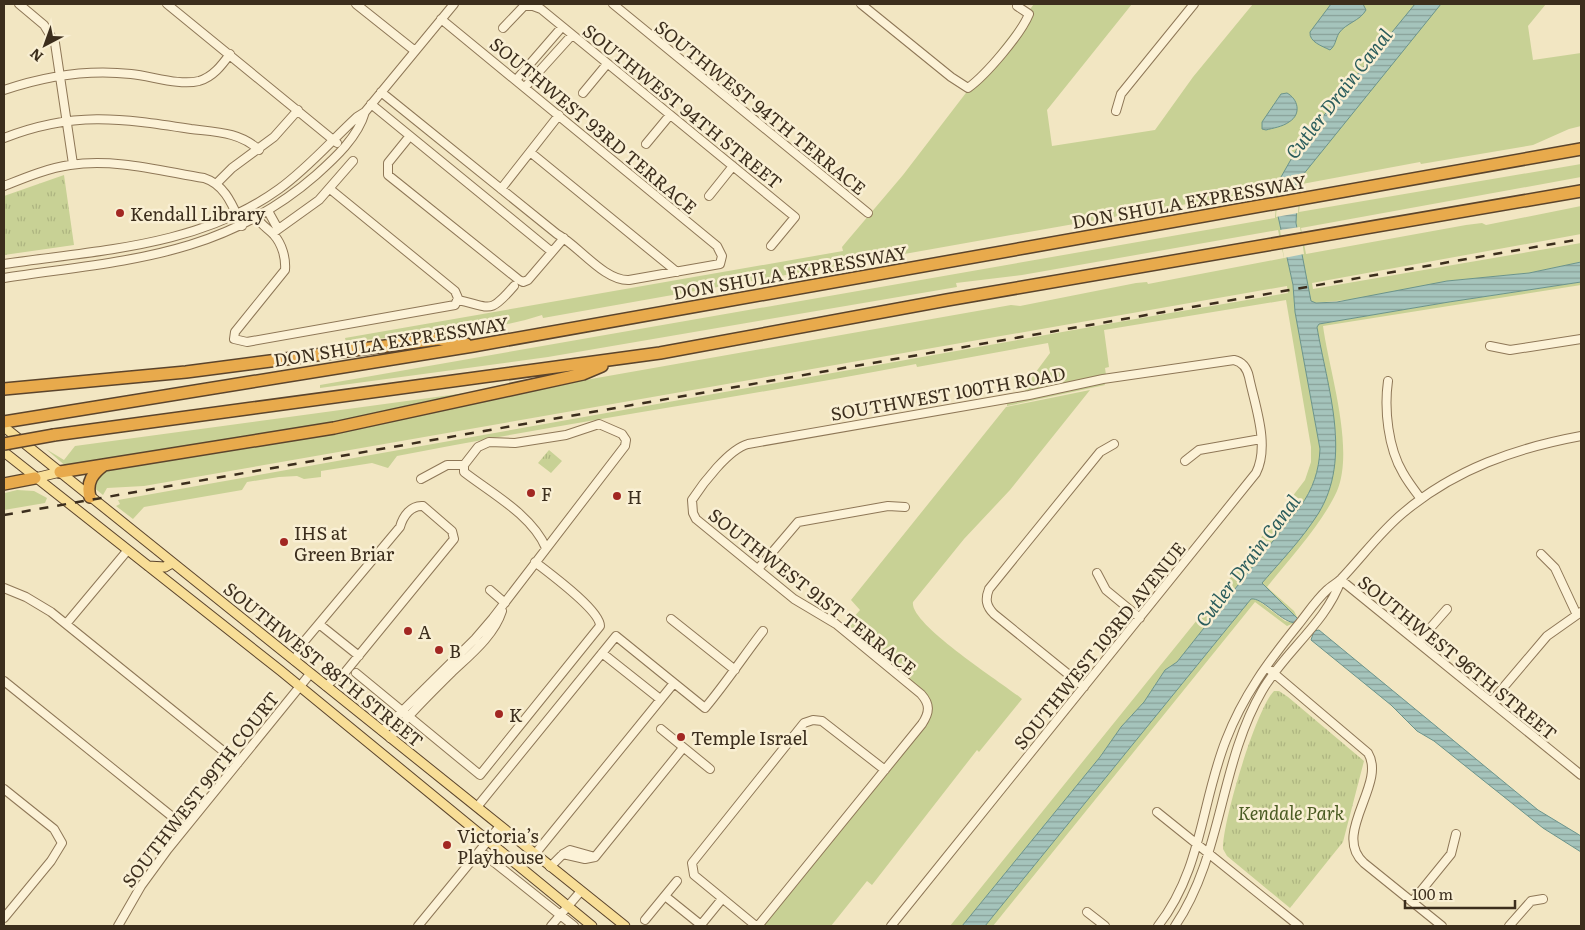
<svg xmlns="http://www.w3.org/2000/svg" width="1585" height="930" font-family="Literata,serif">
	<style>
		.grass { fill: #c8d195 }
		.park { fill: url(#park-tufts) }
		.water { fill: url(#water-rules); stroke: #6b948b }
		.pier { fill: #f2e6c2 }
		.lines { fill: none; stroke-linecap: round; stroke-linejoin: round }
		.minor-casing { stroke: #8e7757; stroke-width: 10 }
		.major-casing { stroke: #5b442c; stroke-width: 11 }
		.highway-casing { stroke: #5b442c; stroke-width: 14 }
		.minor { stroke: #fcf2d7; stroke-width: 8 }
		.major { stroke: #f8de97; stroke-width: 9 }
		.highway { stroke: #e8aa4c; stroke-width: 11 }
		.rail { stroke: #3c2e1d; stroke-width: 2.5; stroke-dasharray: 9 9; stroke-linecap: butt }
		.highway-bridge-casing { stroke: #5b442c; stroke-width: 14; stroke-linecap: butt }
		.highway-bridge { stroke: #e8aa4c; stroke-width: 11 }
		.poi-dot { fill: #a22722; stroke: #f9efd3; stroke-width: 2 }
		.labels { text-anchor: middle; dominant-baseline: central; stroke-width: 5; stroke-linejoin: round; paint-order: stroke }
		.street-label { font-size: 18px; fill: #3c2e1d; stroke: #f9efd3 }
		.poi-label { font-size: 18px; fill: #3c2e1d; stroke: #f9efd3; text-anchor: start }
		.park-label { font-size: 18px; font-style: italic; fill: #4a5b22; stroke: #f9efd3 }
		.water-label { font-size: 19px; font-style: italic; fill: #2b5d5c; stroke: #f9efd3 }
	</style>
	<defs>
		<pattern id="park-tufts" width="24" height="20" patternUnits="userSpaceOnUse" patternTransform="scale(1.25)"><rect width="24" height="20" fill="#c8d195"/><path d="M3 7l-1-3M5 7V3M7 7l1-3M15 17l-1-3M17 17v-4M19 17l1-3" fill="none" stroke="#adb480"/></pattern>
		<pattern id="water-rules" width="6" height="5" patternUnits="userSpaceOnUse" patternTransform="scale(1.25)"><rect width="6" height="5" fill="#a5c4bc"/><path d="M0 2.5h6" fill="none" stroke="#88a098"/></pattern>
	</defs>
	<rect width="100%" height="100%" fill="#f2e6c2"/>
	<!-- grass -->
	<path class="grass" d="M1034,4H1132L1047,110L1052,146L1155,130L1193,77L1253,4H1546L1528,26L1533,60L1581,53V126L1569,129L1533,145L1421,164L1420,162L1302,184L1299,212L1581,164V177L1301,228L1306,254L1466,225L1482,223L1486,225L1581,206V234L1312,283L1313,289L1581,243V262L1529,273L1447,281L1368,298L1314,303L1311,301C1304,272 1289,209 1298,182C1299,178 1304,173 1307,170L1281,177L1278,216L1293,285L1295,312L1320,449C1319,471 1313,489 1300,507L1177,662L1165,670L1144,702L1121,727L1100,757L962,926H950L1214,599L1305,480L1311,462V447L1286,300L1104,330L1109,367L1105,368L1106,375L1026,392L1024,388L1050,353L1048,343L917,367L916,364C743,397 570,422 397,456L388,468L372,463L321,471V477L304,479L297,476L279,477L247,482L242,490L144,507L133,519L116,506L120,504L118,500L1141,318L1288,293L1287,286L144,486L107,488L103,495L93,487V482L105,471L540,388L1011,305L1020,306L1136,283L1147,282L1148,284L1284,258L1278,230L1022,275L956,283L957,287L548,357L320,388V385L1275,218L1277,188L543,318L542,315C481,335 409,334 346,342L345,338L843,251L842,247L847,241L903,175Z
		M1581,282V285L1323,326C1329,371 1355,448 1337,491C1322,524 1290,558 1267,587L1294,611L1298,619L1262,583L1318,514L1336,435L1317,327L1319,324L1449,302Z
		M1104,382L1105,385L1007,406V402Z
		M495,389L370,418L68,468L46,449L64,460L75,446Z
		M1090,390L1010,490L964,539L913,602C909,624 1003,683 1022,699L979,752L977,750L872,885L867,881L831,926H763L924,727C933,713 934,704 923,691L865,645L867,642L865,640L862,643L844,628L860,610L851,600L1006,407Z
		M17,490L34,491L47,498L45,503L4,510L5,493Z
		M1255,598L1285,621L1294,623L1287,626L1255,602L993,926H985L1251,599Z"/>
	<!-- park -->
	<path class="park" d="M64,175L74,245L4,255V196Z
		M549,450L562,461L551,473L538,463Z
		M1274,691H1279L1288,697L1364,761L1343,842L1290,908L1227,856L1223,849C1222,823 1256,709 1274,691Z"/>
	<!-- water -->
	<path class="water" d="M1331,4H1363L1366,10C1360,21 1346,23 1339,33C1335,40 1336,45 1330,50C1322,46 1309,42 1310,32Z
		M1415,4H1441L1298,181L1296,223L1311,301L1316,303L1337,302L1447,281L1529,273L1581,262V282L1449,302L1319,324L1317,327C1327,387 1353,458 1318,514C1302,539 1281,561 1262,583L1298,619L1294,623C1279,620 1262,597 1251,599L985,926H962L1100,757L1121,727L1144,702L1165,670L1177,662L1300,507C1313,489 1319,471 1320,449L1295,312L1293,285L1278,216L1281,177L1298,147Z
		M1287,93C1298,99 1302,114 1289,122C1282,127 1273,128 1266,130L1262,129V122L1281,94Z
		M1319,630L1538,810L1581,836V852L1543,828L1434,741L1417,731L1391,705L1311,640L1314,631Z"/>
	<!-- pier -->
	<path class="pier" d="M1300,185L1298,213L1276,217L1278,188Z
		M1300,227L1304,254L1284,258L1280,230Z"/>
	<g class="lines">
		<!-- minor casing -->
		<g class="minor-casing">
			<path id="minor" d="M19,4L44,25L55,43L73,164
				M167,4L337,143
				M356,4L415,51
				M613,4L868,213
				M861,4L951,77L968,88C986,75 1021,34 1029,14L1017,6
				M503,28L524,6H533L541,9L795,217L771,246
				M516,80L562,27
				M525,87L572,35
				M4,90C45,76 87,69 131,74C152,76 179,86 199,81C213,77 222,65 230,54
				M381,92L557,234C579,246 604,281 629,280L720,264L722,256L717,246L441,19
				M583,93L607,64
				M371,104L552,252
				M1116,111L1121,94L1194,4
				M409,137L388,163V175L519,280L523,282L528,280L564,238
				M4,138C73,111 120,118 191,129C216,132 240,132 259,150
				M646,144L670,115
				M530,152L677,272
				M216,184L232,168L274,137L298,110
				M4,186C24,178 48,168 70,165C114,158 161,171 204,178C226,185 233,207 242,226
				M501,189L559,115
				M709,196L733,166
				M268,211L278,229
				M257,218C262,226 269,229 274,235C282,244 286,258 285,270L235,332L234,339L247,342L455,305L458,298L455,291L330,189
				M273,233L319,200L353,161
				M4,264C98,250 199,247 279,189C308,168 331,141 357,117L365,112L454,4
				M4,278C122,260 221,258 316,175C335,158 358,137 365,112
				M458,300C491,307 489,315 514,286
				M1490,346L1510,350L1581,339
				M1388,381C1384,409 1388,448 1403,473C1408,482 1415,491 1421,499
				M1185,461L1199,450L1261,439
				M421,479L447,465H464
				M1541,554L1555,568L1576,613
				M758,569L798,522L888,506L905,507
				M1097,573L1106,590L1140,618
				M1341,580L1581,775
				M4,588L26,597L51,612L238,763
				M490,590L505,603
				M671,619L735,670
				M66,624L127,551
				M319,624L359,656
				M1418,642L1447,609
				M602,653L660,699
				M295,661L302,644L400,527C403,516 411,505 423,506L452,531L454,539L342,676L334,679L326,686
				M1270,670L1368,753C1387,784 1331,834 1364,863L1442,926
				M356,673L480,775L600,626C600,610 549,573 535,562
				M4,681L185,827
				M1084,687L994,614C986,606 985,599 989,589L1100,452L1114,444
				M1491,702L1547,636L1581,612
				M661,729L710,769
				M382,731L475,639L493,618L625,446L626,440L622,434L599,424L566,435L515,443L489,442L478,447L464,465V472C491,493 532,515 546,548
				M390,738C409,714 430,694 451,673C470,655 494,636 502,611
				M4,789L54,829L62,843L51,861L4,918
				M477,807L616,636L705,708C726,683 743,657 763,631
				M1157,812L1299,926
				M570,850L595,857L585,859L563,854Z
				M480,851L574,926
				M535,854L674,683
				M595,857L683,748
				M550,867L563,854
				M665,896L701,925
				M1412,902L1451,854L1456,834
				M1087,912L1105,926
				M645,920L677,881
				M118,926L141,886L168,849L310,674
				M418,926L500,826
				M551,926L581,891
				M700,926L722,899
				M756,926L694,875L692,863L804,723L813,720L822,721L885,770
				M758,926L922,724C930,712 930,704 921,694L836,624L794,599L696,519L693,513L692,500C703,483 729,449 748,444L1029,395L1103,379L1234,360C1243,362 1247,368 1249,377C1255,406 1270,445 1256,473L891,926
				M1158,926C1202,870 1201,803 1226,740C1243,696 1268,662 1298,625C1307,614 1316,600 1327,590C1331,586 1337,583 1341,579C1362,557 1380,532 1403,513C1455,469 1516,448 1581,436
				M1175,926C1223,855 1219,765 1262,691C1284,652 1326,623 1341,580
				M1509,926L1531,901L1543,899"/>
		</g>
		<!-- major casing -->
		<g class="major-casing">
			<path id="major" d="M4,427L625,926
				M4,452L281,671L592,926
				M35,478L60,472
				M148,566L165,567L172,563"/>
		</g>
		<!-- highway casing -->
		<g class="highway-casing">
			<path id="highway" d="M4,389L186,372L439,339L466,344
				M4,422L473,346L1581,149
				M54,435L660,353L947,300L1581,191
				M60,472L334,428L583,374L602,366
				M4,484L35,478
				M90,497C86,482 93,473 104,465"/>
		</g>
		<!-- minor -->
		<use href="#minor" class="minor"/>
		<!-- major -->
		<use href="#major" class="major"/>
		<!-- highway -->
		<use href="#highway" class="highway"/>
		<!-- rail -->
		<path class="rail" d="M4,515L1581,239"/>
		<!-- highway-bridge casing -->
		<g class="highway-bridge-casing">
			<path id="highway-bridge" d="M4,444L54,435"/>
		</g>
		<!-- highway-bridge -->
		<use href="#highway-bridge" class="highway-bridge"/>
	</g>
	<!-- markers -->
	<g class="poi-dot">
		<circle cx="120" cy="213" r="5"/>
		<circle cx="531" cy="493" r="5"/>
		<circle cx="617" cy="496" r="5"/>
		<circle cx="284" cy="542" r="5"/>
		<circle cx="408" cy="631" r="5"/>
		<circle cx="439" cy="650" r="5"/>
		<circle cx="499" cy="714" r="5"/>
		<circle cx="681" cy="737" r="5"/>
		<circle cx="447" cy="845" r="5"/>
	</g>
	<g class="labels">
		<!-- street labels -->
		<g class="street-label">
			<text transform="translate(683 106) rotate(39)">SOUTHWEST 94TH STREET</text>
			<text transform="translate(761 107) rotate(39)">SOUTHWEST 94TH TERRACE</text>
			<text transform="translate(594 125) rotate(40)">SOUTHWEST 93RD TERRACE</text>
			<text transform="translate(1189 201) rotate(-10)">DON SHULA EXPRESSWAY</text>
			<text transform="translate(790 272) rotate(-10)">DON SHULA EXPRESSWAY</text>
			<text transform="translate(391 341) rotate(-9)">DON SHULA EXPRESSWAY</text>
			<text transform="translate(948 393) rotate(-10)">SOUTHWEST 100TH ROAD</text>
			<text transform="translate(813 591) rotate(38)">SOUTHWEST 91ST TERRACE</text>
			<text transform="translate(1099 645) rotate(-51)">SOUTHWEST 103RD AVENUE</text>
			<text transform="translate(1458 657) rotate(39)">SOUTHWEST 96TH STREET</text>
			<text transform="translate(324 664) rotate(39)">SOUTHWEST 88TH STREET</text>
			<text transform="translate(200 789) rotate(-52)">SOUTHWEST 99TH COURT</text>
		</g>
		<!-- poi labels -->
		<g class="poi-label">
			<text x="130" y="213">Kendall Library</text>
			<text x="541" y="493">F</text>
			<text x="627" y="496">H</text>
			<text x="294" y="532">IHS at<tspan x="294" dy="21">Green Briar</tspan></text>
			<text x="418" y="631">A</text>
			<text x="449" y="650">B</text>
			<text x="509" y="714">K</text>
			<text x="691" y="737">Temple Israel</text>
			<text x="457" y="835">Victoria’s<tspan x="457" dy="21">Playhouse</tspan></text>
		</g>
		<!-- park labels -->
		<g class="park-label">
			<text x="1291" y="812">Kendale Park</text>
		</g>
		<!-- water labels -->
		<g class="water-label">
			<text transform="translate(1338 93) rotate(-52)">Cutler Drain Canal</text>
			<text transform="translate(1247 560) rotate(-53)">Cutler Drain Canal</text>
		</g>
	</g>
	<!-- border -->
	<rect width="1585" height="930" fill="none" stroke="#3c2e1d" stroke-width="10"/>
	<!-- north arrow -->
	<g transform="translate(45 45) rotate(221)" stroke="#f9efd3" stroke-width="4" paint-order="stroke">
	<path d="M0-4L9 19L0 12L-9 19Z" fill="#3c2e1d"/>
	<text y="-8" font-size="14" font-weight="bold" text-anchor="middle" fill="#3c2e1d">N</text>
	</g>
	<!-- scale -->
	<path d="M1405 900v8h110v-8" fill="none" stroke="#3c2e1d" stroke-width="2.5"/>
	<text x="1412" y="900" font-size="15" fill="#3c2e1d" stroke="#f9efd3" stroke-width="4" paint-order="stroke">100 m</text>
</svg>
